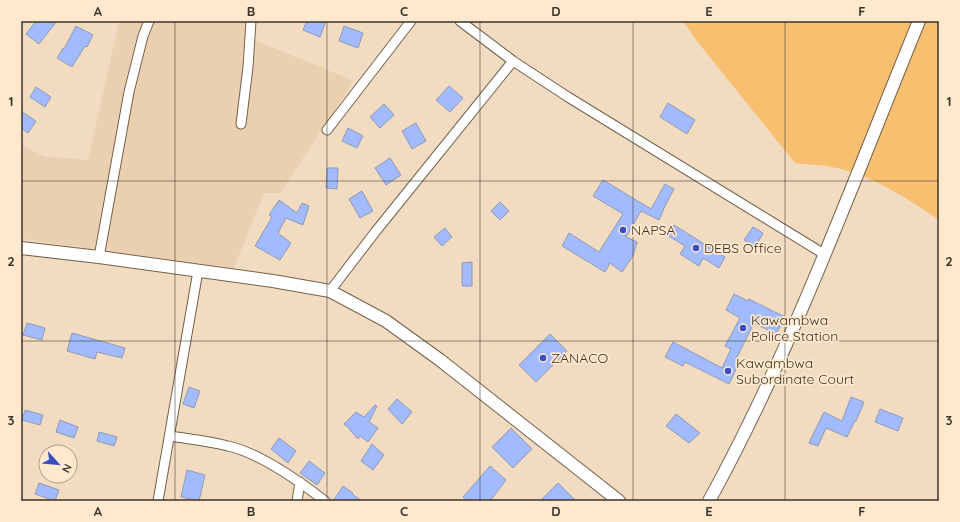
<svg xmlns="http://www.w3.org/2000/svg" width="960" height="522" font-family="Quicksand,sans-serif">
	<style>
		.built { fill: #ead0b0 }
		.green { fill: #f9bf71 }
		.building { fill: #a2bafe; stroke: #909ab5 }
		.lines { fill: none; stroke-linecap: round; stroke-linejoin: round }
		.minor-casing { stroke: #74614a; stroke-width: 11 }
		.secondary-casing { stroke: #74614a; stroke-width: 14 }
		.minor { stroke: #fff; stroke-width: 9 }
		.secondary { stroke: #fff; stroke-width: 12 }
		.grid { fill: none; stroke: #3c3329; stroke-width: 1; stroke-opacity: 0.55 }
		.poi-dot { fill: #374fc1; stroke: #fee9cf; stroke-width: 1.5 }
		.labels { text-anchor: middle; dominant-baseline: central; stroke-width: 3.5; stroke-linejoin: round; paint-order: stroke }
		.poi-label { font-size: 14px; fill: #3c3329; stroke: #fee9cf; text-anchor: start }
		.neatline { fill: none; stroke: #3c3329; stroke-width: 1.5 }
		.grid-label { font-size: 13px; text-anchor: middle; font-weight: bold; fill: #3c3329 }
	</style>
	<rect width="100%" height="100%" fill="#f1dcc2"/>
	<!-- built -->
	<path class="built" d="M119,21H247L245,36L354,81L280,193H264L234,268L21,239V145L44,156L88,160Z"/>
	<!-- green -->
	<path class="green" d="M683,21H939V220C908,199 878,179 841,169C827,165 810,165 795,163L696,40Z"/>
	<!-- building -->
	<path class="building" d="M36,21H57L39,44L26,34Z
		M307,21H326L320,37L303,30Z
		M76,26L93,35L87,47L85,46L72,67L57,58L63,48L64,49Z
		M344,26L363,33L358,48L339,41Z
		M449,86L463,98L450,112L436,100Z
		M36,87L51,97L45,107L30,97Z
		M668,103L695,120L687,134L660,117Z
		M384,104L394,115L380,128L370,117Z
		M21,111L36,121L28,133L21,128Z
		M416,123L426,141L412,149L402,131Z
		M348,128L363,136L357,148L342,141Z
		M390,158L401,175L386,185L375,168Z
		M327,168H338L337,189L326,188Z
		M603,180L651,209L665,184L674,189L665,206L659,220L641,211L626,237L637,242L633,256L622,272L610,263L605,272L562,246L569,233L599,252L623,214L593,196Z
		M362,191L373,211L360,218L349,199Z
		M279,200L297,213L302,203L309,206L303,225L286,218L278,233L291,243L280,260L255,246L272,217L269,215Z
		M500,202L509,211L500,220L491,211Z
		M674,225L725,257L719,268L703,258L699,266L680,254L685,246L667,235Z
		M753,227L763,233L755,248L744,240Z
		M445,228L452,237L442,246L434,237Z
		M472,262V286H462V263Z
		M734,294L748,301L749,299L785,317L776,334L754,323L736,359L740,361L729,384L685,362L683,366L665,357L673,342L722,368L731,349L725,346L740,318L726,310Z
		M27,323L45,328L42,340L23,335Z
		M72,333L125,348L122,358L97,352L95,359L67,351Z
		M550,334L567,351L536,382L519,365Z
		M189,387L200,391L194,408L183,404Z
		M851,397L864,402L856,421H855L847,437L826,428L818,446L809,443L824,412L842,421Z
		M397,399L412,412L402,424L388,409Z
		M375,405L377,406L369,422L378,428L368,442L360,436L358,439L350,430V429L344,424L356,412L364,417Z
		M880,409L903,418L898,431L875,422Z
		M25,410L43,415L40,425L22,420Z
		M676,414L700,433L689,443L666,426Z
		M60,420L78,427L74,438L56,432Z
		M511,428L532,449L513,468L492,447Z
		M99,432L117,437L114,446L97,441Z
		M279,438L296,451L288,463L271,449Z
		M372,444L384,455L373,470L361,461Z
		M309,461L325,473L317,485L300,473Z
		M490,466L506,480L490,501H468L463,497Z
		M187,470L205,475L199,501L181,497Z
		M39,483L59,490L55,501L35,494Z
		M558,483L576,501H540Z
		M343,486L353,493L352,494L362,501H333Z"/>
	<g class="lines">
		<!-- minor casing -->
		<g class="minor-casing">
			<path id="minor" d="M460,21L513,61L568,97L824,254
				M241,124L248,67L251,21
				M327,130L411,21
				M99,257L129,92L143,36L149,21
				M330,291L376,231L513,61
				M170,436C189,439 209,441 228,446C260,453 299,481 325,501
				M158,501L198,271
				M297,501L300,482"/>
		</g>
		<!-- secondary casing -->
		<g class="secondary-casing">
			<path id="secondary" d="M21,248L99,257L273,281L330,291L386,321L440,360L619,501
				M709,501C793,348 853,182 919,21"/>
		</g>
		<!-- minor -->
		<use href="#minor" class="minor"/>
		<!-- secondary -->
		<use href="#secondary" class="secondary"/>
	</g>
	<!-- grid -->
	<path class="grid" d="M175,21V501M327,21V501M480,21V501M633,21V501M785,21V501M21,181H939M21,341H939"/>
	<!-- markers -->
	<g class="poi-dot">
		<circle cx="623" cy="230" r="4"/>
		<circle cx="696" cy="248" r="4"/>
		<circle cx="743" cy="328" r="4"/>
		<circle cx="543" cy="358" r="4"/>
		<circle cx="728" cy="371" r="4"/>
	</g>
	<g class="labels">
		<!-- poi labels -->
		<g class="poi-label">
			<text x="631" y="230">NAPSA</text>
			<text x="704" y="248">DEBS Office</text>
			<text x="751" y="320">Kawambwa<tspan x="751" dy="16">Police Station</tspan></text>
			<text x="551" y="358">ZANACO</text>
			<text x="736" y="363">Kawambwa<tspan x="736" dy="16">Subordinate Court</tspan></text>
		</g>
	</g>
	<!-- border -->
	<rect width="960" height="522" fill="none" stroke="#fee9cf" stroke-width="44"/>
	<!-- north arrow -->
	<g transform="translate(58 464) rotate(117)"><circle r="19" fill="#fee9cf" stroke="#b0a08d"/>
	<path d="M0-3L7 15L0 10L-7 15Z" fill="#374fc1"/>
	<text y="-6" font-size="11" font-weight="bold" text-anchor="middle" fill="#3c3329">N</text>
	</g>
	<rect x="22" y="22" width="916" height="478" class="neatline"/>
	<g class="grid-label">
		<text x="98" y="16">A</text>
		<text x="251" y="16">B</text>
		<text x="404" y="16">C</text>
		<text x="556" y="16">D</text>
		<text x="709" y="16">E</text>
		<text x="862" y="16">F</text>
		<text x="11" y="106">1</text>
		<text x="949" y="106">1</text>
		<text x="11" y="266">2</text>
		<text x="949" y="266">2</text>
		<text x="11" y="425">3</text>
		<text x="949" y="425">3</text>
		<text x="98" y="516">A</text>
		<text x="251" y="516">B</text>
		<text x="404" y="516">C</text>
		<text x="556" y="516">D</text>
		<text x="709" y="516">E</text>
		<text x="862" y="516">F</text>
	</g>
</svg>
